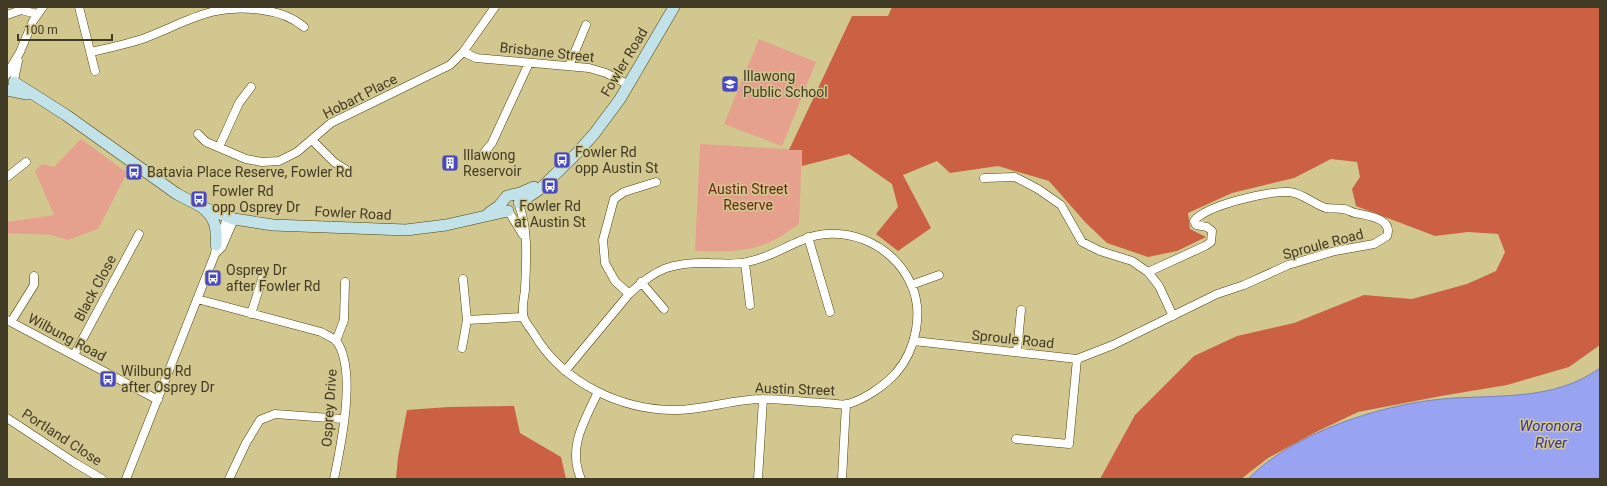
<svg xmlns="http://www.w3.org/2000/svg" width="1607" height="486" font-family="Roboto,sans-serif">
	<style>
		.green { fill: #e5a18e }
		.forest { fill: #cb6142 }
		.water { fill: #98a3f2; stroke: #7e84b4 }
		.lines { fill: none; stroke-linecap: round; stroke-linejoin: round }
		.street-casing { stroke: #4f440b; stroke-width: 9 }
		.secondary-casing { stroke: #4f440b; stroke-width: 12 }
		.street { stroke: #fff; stroke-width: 8 }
		.secondary { stroke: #c2e2ea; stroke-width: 11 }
		.labels { text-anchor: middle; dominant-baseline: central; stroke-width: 3; stroke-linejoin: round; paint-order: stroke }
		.street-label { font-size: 14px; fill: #413b25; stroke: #d3c790 }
		.poi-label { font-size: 14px; fill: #413b25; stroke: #d3c790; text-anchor: start }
		.park-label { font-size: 14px; fill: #6b2611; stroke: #d3c790 }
		.water-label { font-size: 15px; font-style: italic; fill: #3733a3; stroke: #d3c790 }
	</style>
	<rect width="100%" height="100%" fill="#d3c790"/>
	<!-- green -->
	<path class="green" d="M759,39L816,62L782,146L724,124Z
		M81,139L127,173L98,229L68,240L51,235L7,233V222L54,215L35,171L42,164L54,167Z
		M700,144L802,150L799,224C790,230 780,238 770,242C747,253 720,252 695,251Z"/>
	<!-- forest -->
	<path class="forest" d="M892,7H1600V345L1569,367L1507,385L1441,396L1358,412L1316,432L1268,458L1241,479H1100L1135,415L1194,356L1237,336L1294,323L1364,295L1412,299L1467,284L1496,271L1505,252L1498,234L1468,232L1435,236L1356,206L1352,189L1360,177L1357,162L1331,159L1294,178L1232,193L1188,213L1190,229L1206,237L1177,251L1148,257L1107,243L1085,222L1049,181L998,166L950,173L937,161L903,175L931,228L898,251L876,234L898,207L892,184L849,154L802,166V150H789L852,16H888Z
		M514,406L520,433L561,457L566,479H396L398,457L407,410L448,407Z"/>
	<!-- water -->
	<path class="water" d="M1600,368V479H1248C1293,433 1379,405 1442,399C1496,394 1553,402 1600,368Z"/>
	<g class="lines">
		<!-- street casing -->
		<g class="street-casing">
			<path id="street" d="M79,7L95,71
				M7,15L21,10L37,14
				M91,52C109,48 128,44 145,38C189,21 212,3 262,10C278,12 291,16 304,27
				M463,52L476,58L589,68L606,73L627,84
				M569,66L586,25
				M7,74L20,52L33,21L43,7
				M14,80L18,61
				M198,134L206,142L246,159L262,162L279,161L297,152L331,123L450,65L463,52L495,7
				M312,140L334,162L348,171
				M219,147L239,103L251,87
				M483,154L492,143L529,63
				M7,177L26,162
				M984,178L1015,177L1038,189L1061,205L1082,242L1100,251L1132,261L1148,272L1159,286L1173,316
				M519,205C529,232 526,262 525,290C524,298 521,311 524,318C526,324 531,329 534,334C563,383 622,411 678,410C707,409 735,399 763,399C783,399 804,402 825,403C832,403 841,406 848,404C865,399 884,386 896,373C916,350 924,312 911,284C892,242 841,222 800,241C781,249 768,258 747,262C735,265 722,263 710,263C672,262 656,268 629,294L565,371
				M509,212L523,235
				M808,237L830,312
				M216,253L222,247L234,219
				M745,263L750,305
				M641,282L664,309
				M911,285L939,275
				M629,294L615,281L605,263L603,240L614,199L624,192L656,182
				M197,299L321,332C326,335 334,338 337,342C357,371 341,445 334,479
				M251,314L264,273
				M7,320L158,400
				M467,320L523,317
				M11,322L34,285V276
				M336,341L344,320L345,282
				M914,341L1077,359L1113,345L1217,294L1244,285L1288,265L1335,251L1374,244L1387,236C1393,218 1368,216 1355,213C1351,212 1348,210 1344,209C1338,208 1332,209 1326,208C1313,204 1303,193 1289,192C1269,191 1206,205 1194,221L1196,225L1207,227L1212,231L1211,242L1205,246L1148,272
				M462,348L467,320L463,279
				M1017,351L1021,310
				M74,355L139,234
				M7,418L75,463L102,479
				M1016,439L1069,444L1077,359
				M126,479L215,254L216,245L228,217
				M229,479L246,443L260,420L275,414L343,419
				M581,479C567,447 585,420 598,392
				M758,479L763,399
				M842,479L846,404"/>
		</g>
		<!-- secondary casing -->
		<g class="secondary-casing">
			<path id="secondary" d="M14,82L66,115L177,194L202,207L234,219L273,225L406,230L446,225L508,211
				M7,90L27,94
				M519,203L540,189L576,154L594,134L620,99L674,7
				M204,209C216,219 217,230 216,245
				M489,213L499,206L507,196L520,193L534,187"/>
		</g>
		<!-- street -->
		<use href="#street" class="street"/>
		<!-- secondary -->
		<use href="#secondary" class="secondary"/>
	</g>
	<!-- icons -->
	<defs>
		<g id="school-square" transform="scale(0.9)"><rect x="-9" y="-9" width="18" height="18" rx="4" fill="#4949bf" stroke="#d3c790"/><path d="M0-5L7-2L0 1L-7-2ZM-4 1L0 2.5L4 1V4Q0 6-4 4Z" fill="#fff"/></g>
		<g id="bus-square" transform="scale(0.9)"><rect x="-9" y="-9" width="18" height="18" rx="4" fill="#4949bf" stroke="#d3c790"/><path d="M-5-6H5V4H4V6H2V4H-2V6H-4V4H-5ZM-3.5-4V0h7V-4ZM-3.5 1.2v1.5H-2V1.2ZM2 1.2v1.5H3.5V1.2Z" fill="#fff"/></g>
		<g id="building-square" transform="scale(0.9)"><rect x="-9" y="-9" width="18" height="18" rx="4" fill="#4949bf" stroke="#d3c790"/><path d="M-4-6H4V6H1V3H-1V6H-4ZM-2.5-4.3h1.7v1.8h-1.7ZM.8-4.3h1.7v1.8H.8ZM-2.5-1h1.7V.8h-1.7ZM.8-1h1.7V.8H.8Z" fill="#fff"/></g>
	</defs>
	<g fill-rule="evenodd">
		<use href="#school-square" x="730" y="84"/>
		<use href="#bus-square" x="562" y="160"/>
		<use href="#building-square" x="450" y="163"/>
		<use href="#bus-square" x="134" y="172"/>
		<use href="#bus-square" x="550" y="186"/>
		<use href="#bus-square" x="199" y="199"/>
		<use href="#bus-square" x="213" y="278"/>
		<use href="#bus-square" x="108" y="379"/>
	</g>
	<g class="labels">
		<!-- street labels -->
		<g class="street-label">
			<text transform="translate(547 52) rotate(6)">Brisbane Street</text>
			<text transform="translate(624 62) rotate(-59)">Fowler Road</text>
			<text transform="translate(360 96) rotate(-27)">Hobart Place</text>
			<text transform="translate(353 213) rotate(3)">Fowler Road</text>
			<text transform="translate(1323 244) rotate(-15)">Sproule Road</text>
			<text transform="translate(95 288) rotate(-62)">Black Close</text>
			<text transform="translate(67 337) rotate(28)">Wilbung Road</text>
			<text transform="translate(1013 339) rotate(6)">Sproule Road</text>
			<text transform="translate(795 389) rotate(2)">Austin Street</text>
			<text transform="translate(329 408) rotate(-86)">Osprey Drive</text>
			<text transform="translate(62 437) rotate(33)">Portland Close</text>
		</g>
		<!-- poi labels -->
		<g class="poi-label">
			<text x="743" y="76">Illawong<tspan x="743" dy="16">Public School</tspan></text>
			<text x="575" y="152">Fowler Rd<tspan x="575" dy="16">opp Austin St</tspan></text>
			<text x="463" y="155">Illawong<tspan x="463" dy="16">Reservoir</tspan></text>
			<text x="147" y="172">Batavia Place Reserve, Fowler Rd</text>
			<text x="212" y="191">Fowler Rd<tspan x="212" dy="16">opp Osprey Dr</tspan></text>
			<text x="550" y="206" text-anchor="middle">Fowler Rd<tspan x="550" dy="16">at Austin St</tspan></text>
			<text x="226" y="270">Osprey Dr<tspan x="226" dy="16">after Fowler Rd</tspan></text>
			<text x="121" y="371">Wilbung Rd<tspan x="121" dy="16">after Osprey Dr</tspan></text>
		</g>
		<!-- park labels -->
		<g class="park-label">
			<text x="748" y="189">Austin Street<tspan x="748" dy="16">Reserve</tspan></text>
		</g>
		<!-- water labels -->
		<g class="water-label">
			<text x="1551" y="426">Woronora<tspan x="1551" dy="17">River</tspan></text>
		</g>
	</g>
	<!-- border -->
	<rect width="1607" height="486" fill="none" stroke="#413b25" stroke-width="16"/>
	<!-- scale -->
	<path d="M18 34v6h94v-6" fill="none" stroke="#413b25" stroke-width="2"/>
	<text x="24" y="34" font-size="12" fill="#413b25" stroke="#d3c790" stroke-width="3" paint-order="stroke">100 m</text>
</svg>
